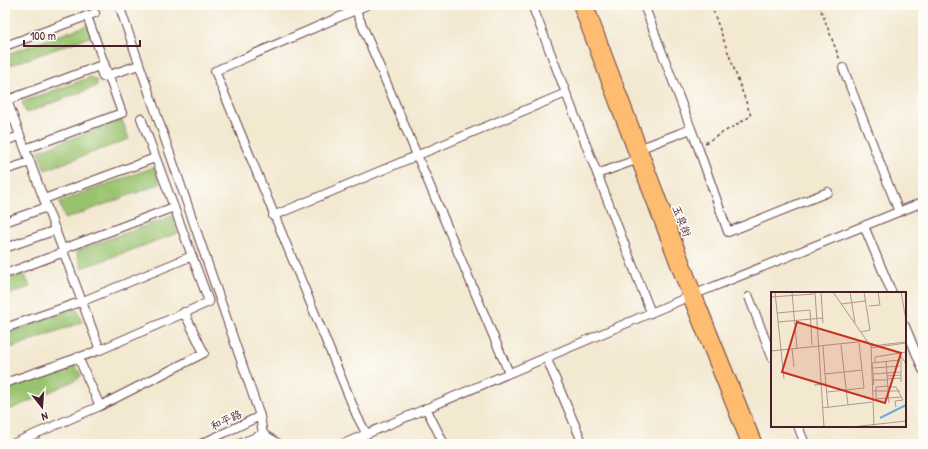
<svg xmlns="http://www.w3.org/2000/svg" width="928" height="449" font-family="'Patrick Hand','LXGW WenKai TC',sans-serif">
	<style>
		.green { fill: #99c26e; stroke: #72704c }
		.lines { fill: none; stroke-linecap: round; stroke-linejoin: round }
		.minor-casing { stroke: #633d44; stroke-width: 10 }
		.major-casing { stroke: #633d44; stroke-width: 12 }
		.path { stroke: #633d44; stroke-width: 1.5; stroke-dasharray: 3 3; stroke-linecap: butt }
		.minor { stroke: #fff; stroke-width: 8 }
		.major { stroke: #fdbc70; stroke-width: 10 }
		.labels { text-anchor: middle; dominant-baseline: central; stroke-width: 3.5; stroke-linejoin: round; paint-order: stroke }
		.street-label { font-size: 11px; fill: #4a1f2b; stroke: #fdfcf7 }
		.inset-river { fill: none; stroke: #67aede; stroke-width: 2 }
		.inset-road { fill: none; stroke: #af988e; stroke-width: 1 }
		.view { fill: #c8321e; fill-opacity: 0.15; stroke: #c8321e; stroke-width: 2 }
		.inset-edge { fill: none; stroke: #4a1f2b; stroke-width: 2 }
	</style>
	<rect width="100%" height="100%" fill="#fdfcf7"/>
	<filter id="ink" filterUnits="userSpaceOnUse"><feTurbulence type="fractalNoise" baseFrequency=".025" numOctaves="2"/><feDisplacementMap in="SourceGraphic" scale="8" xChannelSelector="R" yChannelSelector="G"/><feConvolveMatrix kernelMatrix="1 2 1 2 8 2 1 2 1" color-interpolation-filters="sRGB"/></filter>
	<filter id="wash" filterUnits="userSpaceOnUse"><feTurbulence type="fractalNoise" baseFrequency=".012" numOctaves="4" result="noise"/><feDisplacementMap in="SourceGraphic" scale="16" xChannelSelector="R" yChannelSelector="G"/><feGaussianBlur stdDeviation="0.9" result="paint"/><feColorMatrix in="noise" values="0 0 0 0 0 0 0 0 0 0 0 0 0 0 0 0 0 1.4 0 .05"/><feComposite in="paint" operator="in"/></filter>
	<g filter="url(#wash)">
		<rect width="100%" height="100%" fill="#f3e8d0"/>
		<!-- green -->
		<path class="green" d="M88,25L92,36L5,67V55Z
			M91,77L97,81V85L95,87L26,113L22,102Z
			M122,120L129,139L45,170L38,151Z
			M154,167L160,184L65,219L59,202Z
			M172,216L178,233L82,268L76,251Z
			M24,273L30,287L5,296V281Z
			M76,308L82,322L5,350V334Z
			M74,364L81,375L78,379L5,412V389Z"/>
	</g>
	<g filter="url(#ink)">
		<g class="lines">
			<!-- minor casing -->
			<g class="minor-casing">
				<path id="minor" d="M119,5L260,416L263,434L279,444
					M532,5L566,93
					M644,5L698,147L728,232L828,192
					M922,5L923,8
					M354,6L509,373
					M5,46L95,13
					M843,68L899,212
					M5,95L100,350
					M5,101L99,66L103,77L139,65
					M5,141L20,136
					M25,149L122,113L87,16
					M636,150L691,129
					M5,170L30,162
					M597,174L636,160
					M44,199L155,158
					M273,216L566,93L651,313
					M5,222L47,207
					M864,226L892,293
					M5,248L56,230
					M63,249L174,207
					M5,274L64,252
					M749,297L772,357
					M905,326L923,370
					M5,328L83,301L192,256
					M78,357L100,406
					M546,357L583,444
					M5,383L100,350L209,302L141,118
					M426,408L444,444
					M798,426L805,444
					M366,433L357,416L215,71L367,5
					M12,444L100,406L204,353L184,312
					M201,444L260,416
					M239,444L263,434
					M343,444L688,297L923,202"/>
			</g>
			<!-- major casing -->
			<g class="major-casing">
				<path id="major" d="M578,5L688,297L747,444
					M588,5L696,293L757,444"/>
			</g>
			<!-- path -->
			<path class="path" d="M819,5L840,60
				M705,143L751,116L711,5"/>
			<!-- minor -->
			<use href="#minor" class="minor"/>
			<!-- major -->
			<use href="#major" class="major"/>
		</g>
	</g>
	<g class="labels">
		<!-- street labels -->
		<g class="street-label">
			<text transform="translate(682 221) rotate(69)">玉泉街</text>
			<text transform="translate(226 420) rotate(-25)">和平路</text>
		</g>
	</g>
	<!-- overview -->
	<g transform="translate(771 292)">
		<rect width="135" height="135" fill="#f3e8d0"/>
		<path class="inset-river" d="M109,126L135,113"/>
		<path class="inset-road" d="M4,0L13,87M21,0L26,57M44,0L53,135M50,0L52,31M62,0L96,49M79,0L84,31M130,0L135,28M0,5L43,2M70,12L94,9M98,14L109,13L107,0M6,21L39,18L41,53M7,30L52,26M90,40L99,38L93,0M70,53L77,113M52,54L54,82L91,78M100,54L135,50M100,56L135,51M21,57L23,75M0,59L96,49L100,54L103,135M115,69L118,111M104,70V65L135,60M102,76L129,74M116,81L130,80M54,82L57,115M102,82L116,81M116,84L130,83M116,87L130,86M102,88H116M130,90V64L135,72M43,93L55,92M103,93L101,71L129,68M117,95H125L132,108L124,109L125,115M101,99H129M56,100L93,96L88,51M104,107L131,105M105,107V95L117,94M51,116L101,110M81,135L135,129"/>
		<path class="view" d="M26,30L130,61L114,111L11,80Z"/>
		<rect width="135" height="135" class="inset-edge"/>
	</g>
	<!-- margin -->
	<rect width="928" height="449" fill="none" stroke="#fdfcf7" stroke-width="20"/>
	<!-- north arrow -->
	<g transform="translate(42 407) rotate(163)" stroke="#fdfcf7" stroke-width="3" paint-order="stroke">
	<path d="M0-3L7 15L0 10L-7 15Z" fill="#4a1f2b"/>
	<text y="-6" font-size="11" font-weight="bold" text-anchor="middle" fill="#4a1f2b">N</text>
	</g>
	<!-- scale -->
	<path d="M24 40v6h116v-6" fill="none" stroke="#4a1f2b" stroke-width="2"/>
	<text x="30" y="40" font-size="12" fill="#4a1f2b" stroke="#fdfcf7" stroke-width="3" paint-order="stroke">100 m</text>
</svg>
